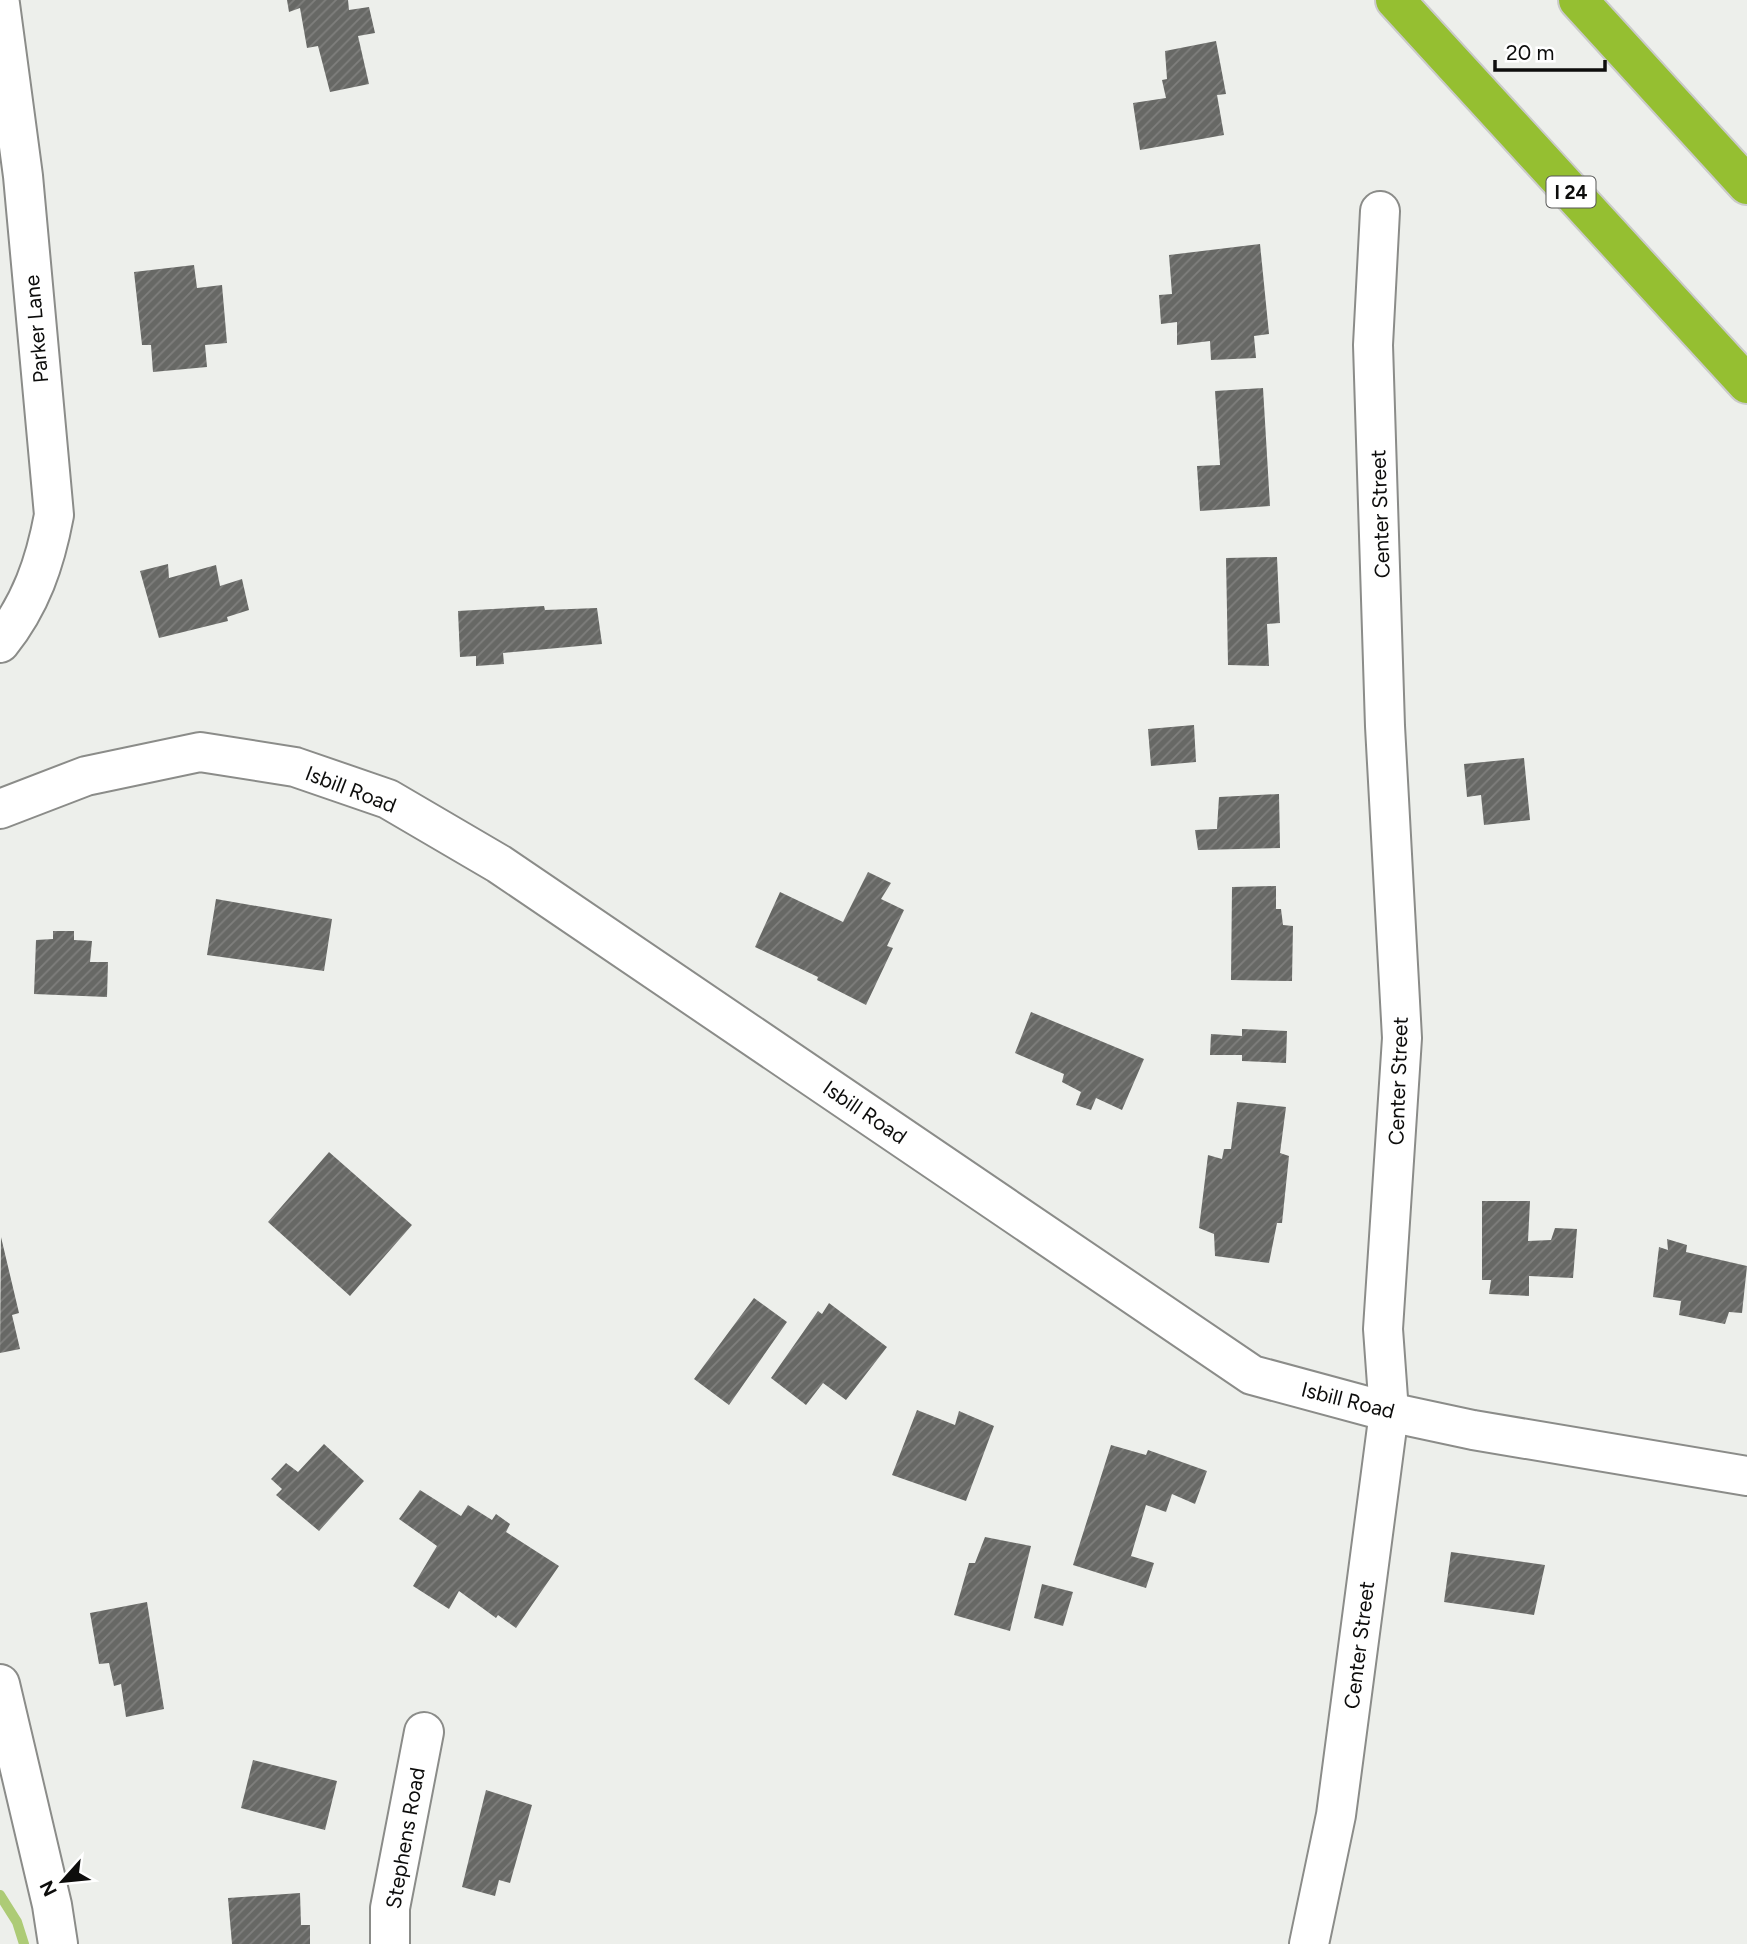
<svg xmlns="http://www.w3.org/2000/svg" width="1747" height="1944" font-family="Figtree,sans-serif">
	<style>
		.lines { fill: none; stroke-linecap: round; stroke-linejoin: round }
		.stream { stroke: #adcb76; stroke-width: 10 }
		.building { fill: url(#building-hatch) }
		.street-casing { stroke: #8b8c89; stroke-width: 42 }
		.secondary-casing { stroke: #8b8c89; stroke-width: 42 }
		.highway-casing { stroke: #cacaca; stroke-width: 42 }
		.street { stroke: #fff; stroke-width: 38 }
		.secondary { stroke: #fff; stroke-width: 38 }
		.highway { stroke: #95bf31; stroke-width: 38 }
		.labels { text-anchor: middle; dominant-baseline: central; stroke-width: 6; stroke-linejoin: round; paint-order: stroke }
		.shield { fill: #fff; stroke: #565655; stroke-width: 2 }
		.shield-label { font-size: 19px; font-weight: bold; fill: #0d0d0c }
		.street-label { font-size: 21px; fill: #0d0d0c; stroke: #fff }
	</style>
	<defs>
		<pattern id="building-hatch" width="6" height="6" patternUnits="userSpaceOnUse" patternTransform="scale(1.75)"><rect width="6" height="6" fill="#676865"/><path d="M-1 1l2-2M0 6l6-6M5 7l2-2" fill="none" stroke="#7f7f7d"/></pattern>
	</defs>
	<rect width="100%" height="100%" fill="#edefeb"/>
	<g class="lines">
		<!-- stream -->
		<path class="stream" d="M0,1895L17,1922L24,1944"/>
	</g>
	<!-- building -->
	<path class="building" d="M287,0H348L349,10L369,7L375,33L358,36L369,84L330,92L318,46L307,48L300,8L289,12Z
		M1216,41L1226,94L1217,95L1224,135L1140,150L1133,103L1166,98L1162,80L1167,79L1165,51Z
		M1260,244L1269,334L1254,336L1256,358L1211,360L1210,341L1177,345V322L1161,324L1159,295L1172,294L1169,255Z
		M194,265L197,288L222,285L227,343L205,345L207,367L153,372L151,345H142L134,272Z
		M1263,388L1270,506L1200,511L1197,466L1220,465L1215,391Z
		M1277,557L1280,623L1267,624L1269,666L1228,665L1226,558Z
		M168,564L169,578L216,565L220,586L242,579L249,610L227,617L228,621L159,638L140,571Z
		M544,606L545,610L597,608L602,644L503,653L504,664L476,666V656L460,657L458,611Z
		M1194,725L1196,762L1151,766L1148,729Z
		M1524,758L1530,820L1484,825L1481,795L1467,797L1464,764Z
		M1279,794L1280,848L1198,850L1195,830L1217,829L1219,797Z
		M868,872L891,883L881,899L904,910L887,946L893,948L866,1005L817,980L818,977L755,947L780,892L843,922Z
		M1276,886V909H1281L1283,925L1293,926L1292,981L1231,980L1232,887Z
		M216,899L332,919L324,971L207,955Z
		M53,931H74V940L92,941L90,962H108L107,997L34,994L36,940L53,939Z
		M1031,1012L1144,1059L1122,1110L1096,1098L1091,1110L1076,1105L1081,1092L1062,1082L1064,1074L1015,1053Z
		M1242,1029L1287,1031L1286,1063L1242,1061V1055H1210L1211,1034L1242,1036Z
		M1237,1102L1286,1107L1280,1153L1289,1156L1282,1223H1277L1269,1263L1215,1256L1214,1234L1199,1228L1208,1155L1222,1159L1224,1149H1231Z
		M329,1152L412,1225L350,1296L268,1222Z
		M1482,1201H1530L1528,1241L1551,1240L1555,1228L1577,1229L1573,1278L1529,1276V1296L1489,1294L1491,1280H1482Z
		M1,1237L19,1313L12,1315L20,1349L0,1353Z
		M1667,1239L1687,1245L1686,1252L1747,1266L1742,1313L1729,1312L1725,1324L1679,1315L1681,1301L1653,1297L1659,1247L1668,1250Z
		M754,1298L787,1322L729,1405L694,1379Z
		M829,1303L887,1347L846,1400L823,1383L806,1405L771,1378L818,1311L822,1314Z
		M917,1410L955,1425L959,1411L994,1426L966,1501L892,1475Z
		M324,1444L364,1481L319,1531L276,1495L282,1489L271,1479L286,1463L298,1472Z
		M1111,1445L1146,1455L1148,1450L1207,1471L1195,1504L1172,1494L1166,1512L1146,1505L1131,1556L1154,1563L1146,1588L1073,1565Z
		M420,1490L461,1516L468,1505L492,1520L496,1514L510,1524L506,1532L559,1566L516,1628L498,1615L496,1618L459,1591L449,1609L413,1586L437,1546L399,1519Z
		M985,1537L1031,1546L1010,1631L954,1615L969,1563H975Z
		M1451,1552L1545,1565L1534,1615L1444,1602Z
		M1042,1584L1073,1592L1063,1626L1034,1618Z
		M147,1602L164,1709L126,1717L121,1684L114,1686L109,1663L99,1664L90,1613Z
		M253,1760L337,1781L325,1830L241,1808Z
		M486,1790L532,1805L510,1883L499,1880L495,1896L462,1887Z
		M300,1893L301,1925H310V1944H232L228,1898Z"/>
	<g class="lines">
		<!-- street casing -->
		<g class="street-casing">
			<path id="street" d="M0,4L23,176L54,515C45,563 31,604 0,643
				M0,1684L52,1905L58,1944
				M390,1944V1908L424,1732
				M1309,1944L1336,1815L1389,1412L1383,1329L1402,1038L1385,726L1373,345L1380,211"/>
		</g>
		<!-- secondary casing -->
		<g class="secondary-casing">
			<path id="secondary" d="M0,809L86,776L200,752L295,767L388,799L499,864L1252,1375L1389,1412L1473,1430L1747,1476"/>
		</g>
		<!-- highway casing -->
		<g class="highway-casing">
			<path id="highway" d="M1395,0L1747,384
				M1578,0L1747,185"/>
		</g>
		<!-- street -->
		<use href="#street" class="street"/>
		<!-- secondary -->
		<use href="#secondary" class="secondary"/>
		<!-- highway -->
		<use href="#highway" class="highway"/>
	</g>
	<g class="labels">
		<!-- shield labels -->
		<rect class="shield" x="1546.5" y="176.5" width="49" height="31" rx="5"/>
		<g class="shield-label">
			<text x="1571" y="192">I 24</text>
		</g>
		<!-- street labels -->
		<g class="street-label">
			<text transform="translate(36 329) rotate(-95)">Parker Lane</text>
			<text transform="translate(1380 514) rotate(-92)">Center Street</text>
			<text transform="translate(351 789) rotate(21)">Isbill Road</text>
			<text transform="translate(1398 1081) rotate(-88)">Center Street</text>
			<text transform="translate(865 1112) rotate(34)">Isbill Road</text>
			<text transform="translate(1348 1400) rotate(14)">Isbill Road</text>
			<text transform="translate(1359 1645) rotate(-83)">Center Street</text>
			<text transform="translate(405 1838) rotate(-80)">Stephens Road</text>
		</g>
	</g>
	<!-- north arrow -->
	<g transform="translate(63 1881) rotate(243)" stroke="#ffffff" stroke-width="5" paint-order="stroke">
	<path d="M0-5L12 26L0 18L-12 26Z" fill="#0d0d0c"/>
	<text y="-10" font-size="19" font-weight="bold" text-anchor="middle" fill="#0d0d0c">N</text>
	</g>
	<!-- scale -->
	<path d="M1495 60v10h110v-10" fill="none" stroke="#0d0d0c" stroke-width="3.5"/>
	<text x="1506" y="60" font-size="21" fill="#0d0d0c" stroke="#ffffff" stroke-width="5" paint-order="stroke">20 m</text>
</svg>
